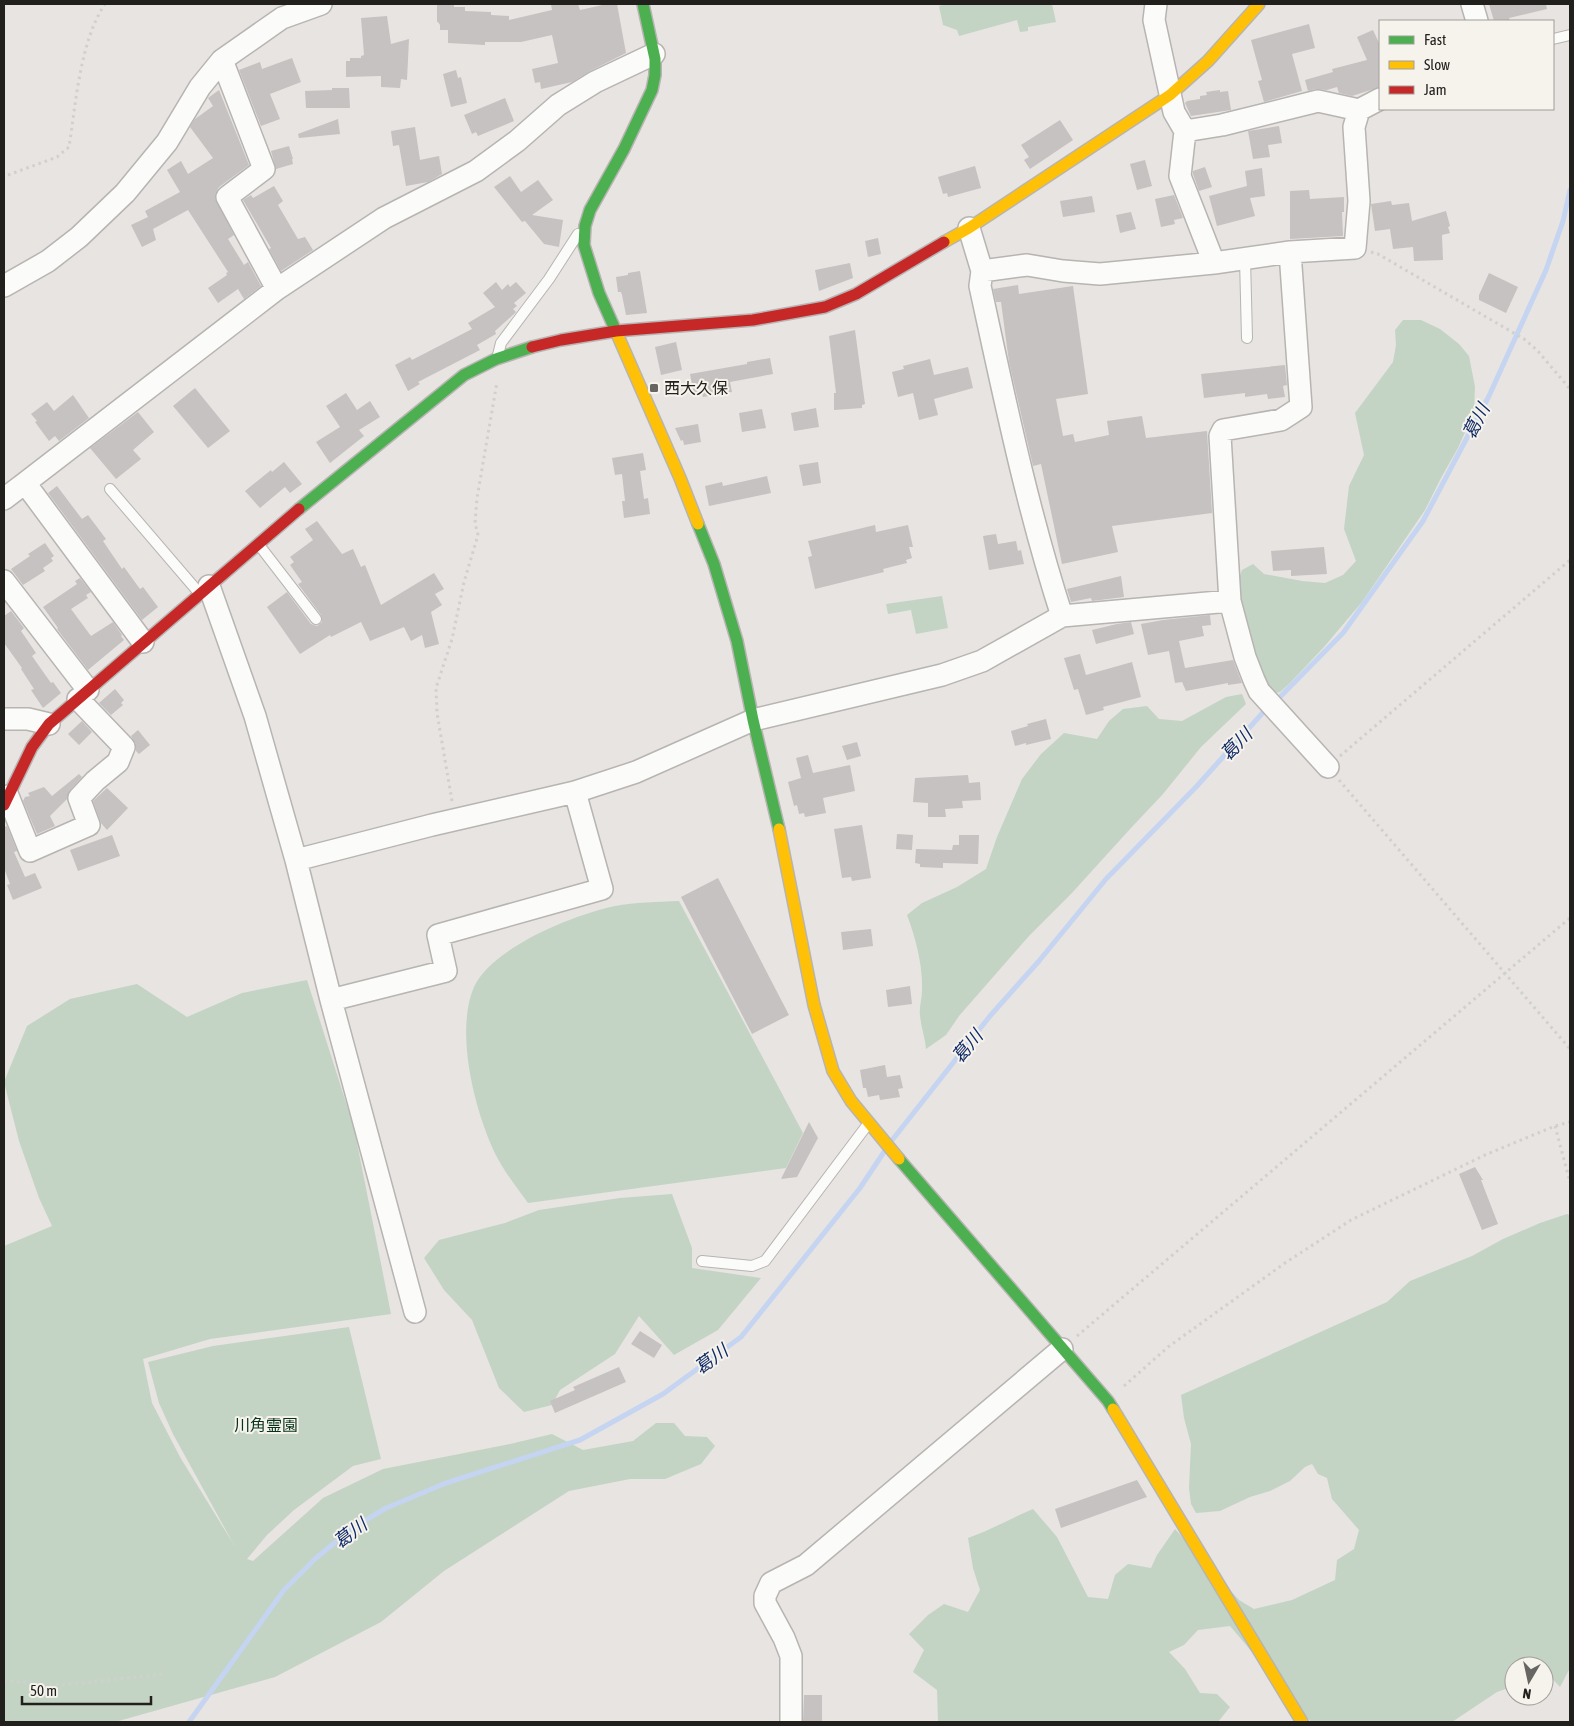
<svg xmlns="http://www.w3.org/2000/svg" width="1574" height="1726" font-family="'Asap Condensed','Noto Sans JP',sans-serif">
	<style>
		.green { fill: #c3d4c5 }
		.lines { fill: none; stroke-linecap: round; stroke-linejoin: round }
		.stream { stroke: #c5d4f0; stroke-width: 5 }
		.building { fill: #c5c2c1 }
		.lane-casing { stroke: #b7b4b2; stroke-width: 12 }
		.street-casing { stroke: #b7b4b2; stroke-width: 24 }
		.fast-casing { stroke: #b7b4b2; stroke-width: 14 }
		.slow-casing { stroke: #b7b4b2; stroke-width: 14 }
		.jam-casing { stroke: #b7b4b2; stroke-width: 14 }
		.path { stroke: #d0d0ce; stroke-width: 3; stroke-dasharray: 2.5 4; stroke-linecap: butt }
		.lane { stroke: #fbfbfa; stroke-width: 10 }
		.street { stroke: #fbfbfa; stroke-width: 21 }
		.fast { stroke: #4caf50; stroke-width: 11 }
		.slow { stroke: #ffc107; stroke-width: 11 }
		.jam { stroke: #c62828; stroke-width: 11 }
		.poi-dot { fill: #666562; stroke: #f6f2ec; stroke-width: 2 }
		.labels { text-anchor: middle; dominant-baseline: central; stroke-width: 4; stroke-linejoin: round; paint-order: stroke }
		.poi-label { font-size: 16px; fill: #21201d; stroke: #f6f2ec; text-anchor: start }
		.park-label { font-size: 16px; fill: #063219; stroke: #f6f2ec }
		.water-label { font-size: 18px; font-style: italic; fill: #0e2a65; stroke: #f6f2ec }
	</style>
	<rect width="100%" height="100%" fill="#e7e4e1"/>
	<!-- green -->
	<path class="green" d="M946,4H1052L1056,22L1028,27V31L1020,32L1017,20L959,36L957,30L943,25L939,6Z
		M1403,320H1421L1440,329L1459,344L1469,356L1475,387L1474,412L1458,448L1442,476L1425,510L1362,602L1324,647L1289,684L1280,692L1270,694L1251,656L1237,584L1242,570L1253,564L1264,574L1302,581L1325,583L1343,575L1356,561L1344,529L1349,486L1364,455L1355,413L1393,362L1396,345L1395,330Z
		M942,596L948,628L916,634L911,610L888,614L886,604Z
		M1242,694L1246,704L1201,747L1163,794L1130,829L1071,894L1029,936L959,1016L946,1035L926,1049C925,1037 921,1027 920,1015C919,1007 922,999 922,991C923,966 916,939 907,915L922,903L957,887L986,869L997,837L1022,779L1041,754L1064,733L1097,739L1109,721L1123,709L1147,706L1159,719L1182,721L1226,697Z
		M679,901L803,1133L786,1168L528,1203C518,1189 506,1174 498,1159C476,1117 454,1033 474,987C493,947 573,915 615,906C635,902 658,902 679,901Z
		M307,980L354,1128L391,1314L210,1339L143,1359L152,1403L180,1457L234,1545L173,1434L159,1403L148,1362L213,1346L349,1327L381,1459L353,1466L294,1510L267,1535L247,1559L253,1561L323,1498L383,1469L510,1444L552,1434L583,1450L633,1441L656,1423H674L685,1436L707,1437L715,1446L701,1464L665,1479H630L569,1491L444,1571L381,1622L275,1677L115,1722H4V1246L52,1226L39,1198L19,1141L4,1082L27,1026L70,999L137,984L187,1017L242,993Z
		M672,1194L692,1248V1268L761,1278L718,1330L674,1355L639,1316L615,1354L560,1390L552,1405L524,1412L499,1388L472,1320L444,1290L424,1258L439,1240L505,1223L539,1210L620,1198Z
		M1567,1214L1570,1215V1668L1560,1687L1547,1673L1544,1674V1666H1514V1686L1497,1692L1452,1722H1311L1230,1626L1198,1630L1184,1645L1169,1652L1185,1669L1200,1693L1217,1694L1230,1707L1218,1722H938L937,1690L913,1672L924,1650L909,1634L928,1615L944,1604L968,1612L980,1590L973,1568L968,1538C991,1530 1011,1518 1033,1509L1057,1537L1088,1597L1108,1599L1115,1575L1128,1564L1151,1568L1157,1555L1175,1529L1239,1600L1254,1609L1292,1600L1335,1580L1337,1560L1354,1549L1359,1530L1332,1499L1327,1478L1318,1474L1312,1464L1305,1467L1290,1481L1270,1491L1250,1497L1220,1511L1196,1513L1191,1504L1189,1488L1191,1444L1184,1418L1181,1395L1387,1302L1410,1281L1472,1256L1503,1239L1540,1223Z"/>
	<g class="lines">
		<!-- stream -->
		<path class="stream" d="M1276,701L1343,633L1423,521L1489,396L1546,270L1563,221L1570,190
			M893,1139L990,1016L1039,961L1106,879L1196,787L1267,708
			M189,1722L284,1590L315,1559L350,1530L384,1509L446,1483L580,1440L663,1394L741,1337L860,1188L884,1152"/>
	</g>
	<!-- building -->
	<path class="building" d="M437,4H454V7H465V11L491,12V15L509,16V20L552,10L551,4H578L580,10L607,4H617L626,53L590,71L572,82L541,89L540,82L535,83L532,69L558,63L552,35L521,42H485V45L448,43V30H440V25L438,22H437Z
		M1489,4H1546L1547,9L1509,18L1510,21H1494Z
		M387,16L391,44L409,39L407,80L401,79L400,88L381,87V76L346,77V61H350V58H361V56L364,55L361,18Z
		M1309,24L1315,48L1292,54L1302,91L1264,102L1258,81L1262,80L1251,40Z
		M1373,30L1380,45V87L1352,96L1339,93L1337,87L1327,90L1315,89L1308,91L1305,80L1333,72L1332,69L1367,60L1357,37Z
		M292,58L301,82L270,94L280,119L261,126L239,70L260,62L262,69Z
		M456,70L458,78L461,77L467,103L451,107L443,74Z
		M332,88H349L350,108H306L305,91L332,90Z
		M219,90L249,165L219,187L216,192L215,198L234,235L228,239L244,265L248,262L261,286L244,299L238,289L218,303L208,288L227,275L226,273L228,272L188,210L153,229L156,240L142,247L131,225L148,217L145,211L180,192L167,170L181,161L188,174L213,158L190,127L195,119L213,106L208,98Z
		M1220,90V92L1228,91L1231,110L1191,116L1185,103L1187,101L1200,99V96L1207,95L1206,92Z
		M505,98L514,121L478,136L476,132L472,134L464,115Z
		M338,119L340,134L299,138L298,134Z
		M1060,120L1073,140L1030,169L1024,160L1029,157L1021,145Z
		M1279,126L1282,143L1268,145L1270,157L1253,159L1248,131Z
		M415,127L420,160L439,156L442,174L428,182L406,186L399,145L393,146L391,131Z
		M289,146L293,159H292L293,164L276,169L271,151Z
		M1145,160L1152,186L1137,190L1130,164Z
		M975,166L981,188L948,197L947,193L943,194L938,177Z
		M1205,167L1212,187L1199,191L1193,174V171Z
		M1262,168L1265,196L1250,198L1255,216L1217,226L1209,196L1247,186L1245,171Z
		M510,176L521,192L538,180L553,200L532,215L563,220L559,247L544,244L525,221L522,222L494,187Z
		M274,186L283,201L278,205L298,239L305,237L313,250L281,271L269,249L271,248L243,200L251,195L253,198Z
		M1309,190L1310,199L1344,197V212H1342L1343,236L1290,239V191Z
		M1174,195L1183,218L1174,220L1175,224L1161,227L1155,199Z
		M1092,196L1095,212L1063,217L1060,201Z
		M1391,201L1392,205L1409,203L1412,221L1446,211L1450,226L1448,227L1450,233L1442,235L1443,260L1414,261L1413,247L1393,249L1390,229L1375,231L1371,204Z
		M1131,212L1136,229L1120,233L1116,215Z
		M878,238L881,254L868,257L865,241Z
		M850,263L853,278L819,291L815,270Z
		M640,271L647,313L626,315L622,295L621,292H618L616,277L628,275V273Z
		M1489,273L1518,287L1506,313L1479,300V295Z
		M496,282L502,290L508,284L510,287L516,282L526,293L514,303L517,306L513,309L516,312L514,314L495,331L496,334L477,345L480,350L418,382L420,384L408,391L395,365L410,357L412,360L472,329L468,323L495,307L483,293Z
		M1018,285L1019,294L1073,286L1088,394L1056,399L1063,436L1073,434L1075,442L1109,435L1107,421L1142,416L1146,438L1207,431L1212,513L1112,526L1118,552L1062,564L1041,464L1033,466L1009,362L1001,302H996L993,289Z
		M855,330L865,404L862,405V408L834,410V393H836L829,336Z
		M676,342L682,370L661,375L655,347Z
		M770,358L773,374L730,382L732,392L703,397L702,394L694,395L690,374L747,364V362Z
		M930,359L934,375L968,367L973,388L934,399L938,415L919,420L913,393L898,397L892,372L904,369L903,366Z
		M1285,365L1287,385L1283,386L1285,397L1268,399L1267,394L1245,397V393L1204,398L1201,374Z
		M195,388L230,431L208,448L173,406Z
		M346,393L357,410L370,401L380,417L359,430L364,436L330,463L316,442L340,427L326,406Z
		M73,395L89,418L59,441L55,436L49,441L35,422L37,421L31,414L47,402L54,411Z
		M816,408L819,427L794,431L791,413Z
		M762,409L766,428L742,432L739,413Z
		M138,412L154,432L133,450L141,459L116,479L90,448Z
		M698,424L701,442L684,445L683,440L681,441L675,428Z
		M643,453L646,470L640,471L644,499L648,498L650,514L624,518L622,501H625L622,474L615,475L612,458Z
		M284,462L302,484L290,493L285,487L260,508L245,491L271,470L272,472Z
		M818,462L821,483L803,486L799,465Z
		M767,476L771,493L709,506L705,486L722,482L723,486Z
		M57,486L82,519L88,515L106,539L103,541L122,569L124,567L140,589L143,587L158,607L142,620L48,493Z
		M317,521L342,554L353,549L361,567L365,565L381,605L434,573L444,589L435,594L442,605L431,612L439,644L425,648L422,635L411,641L404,627L370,641L361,622L331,637L330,635L300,654L267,607L287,592L311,624L317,626L322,622L321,615L298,584L302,582L290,565L294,562L290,557L313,540L305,529Z
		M875,525L876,532L908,525L913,547H909L912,558L906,560L907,563L883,569L884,572L815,589L808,557L812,556L808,541Z
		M996,534L998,544L1016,541L1018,551L1021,550L1024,564L989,570L983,536Z
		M45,543L54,556L51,558L53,561L43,568L45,571L23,585L11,569L30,556L28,554Z
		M1324,547L1327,574L1291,576V570L1273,571L1271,551Z
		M1121,576L1124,597L1092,601L1091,598L1071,602L1067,589Z
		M80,578L91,592L86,595L88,598L71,609L91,636L113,622L122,635L121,636L124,640L88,670L57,629L58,628L43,607L77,584L75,581Z
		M11,611L24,628L21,631L36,653L32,656L51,683L53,682L61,693L43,708L31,690L34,689L21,669L22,668L4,643V616Z
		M1210,615L1211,625L1202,626L1204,636L1179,641L1185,668L1233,660L1242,683L1228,685V683L1186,691L1182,682L1175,683L1169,651L1148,655L1141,624L1163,620Z
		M1131,622L1134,634L1096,644L1092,630L1117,624Z
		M1080,654L1086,675L1132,662L1141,697L1103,707L1104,710L1086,715L1078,689L1074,690L1064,658Z
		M115,689L124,700L121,703L123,705L111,715L99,703Z
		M1046,719L1051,739L1026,745V743L1015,746L1011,731L1028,726L1027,724Z
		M82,721L92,732L79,745L68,734Z
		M138,730L150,745L139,754L136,751V744L131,736Z
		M857,742L861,756L847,760L842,746Z
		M808,755L813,773L850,765L855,791L823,798L826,813L805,817L804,813L799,814L797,805L794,806L788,782L801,778L796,758Z
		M79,774L82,777L70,790L67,799L50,816L55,826L37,834L23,801L25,797L30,796L28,793L44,787L52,796Z
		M968,775L969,783L980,782L981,800L962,801L963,808L945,809L946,817H928V803L913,802L915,778Z
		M107,788L128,808L107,830L101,823L93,801Z
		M862,825L871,878L852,881L851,877L842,878L834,829Z
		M7,826L17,851L14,852L25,877L35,873L42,888L13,900L7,885L10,884L4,868V827Z
		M897,834L913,835L912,850L896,849Z
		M112,835L120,856L78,871L70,850Z
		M959,835H979L978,864L943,863V868L920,867V864L915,863L916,849L952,850L953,845H959Z
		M718,878L789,1015L752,1034L681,897Z
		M871,929L873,946L843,950L841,932Z
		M910,986L912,1004L888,1007L886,990Z
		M885,1065L887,1077L900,1075L903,1088L898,1089L900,1097L880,1100L879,1095L868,1097L866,1088H863L860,1070Z
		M809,1122L818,1138L797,1177L781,1179Z
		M1475,1167L1483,1180H1481L1498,1224L1482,1230L1459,1174Z
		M640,1331L662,1345L654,1358L631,1344Z
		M619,1367L626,1382L555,1413L550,1401L575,1390L573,1387Z
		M1137,1480L1147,1497L1061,1528L1055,1509Z
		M804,1695H822V1722H803Z"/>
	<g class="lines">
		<!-- lane casing -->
		<g class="lane-casing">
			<path id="lane" d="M1553,39L1570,35
				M1245,259L1247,338
				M498,355L501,343L549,279L578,234
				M110,489L200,594
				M259,545L316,619
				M702,1261L752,1266L765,1261L868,1124"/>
		</g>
		<!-- street casing -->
		<g class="street-casing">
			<path id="street" d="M1156,4L1154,20L1174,112L1185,131L1180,176L1214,263
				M1472,4L1477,21
				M1185,131L1222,125L1318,101L1359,110
				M969,228L982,271L980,286C1004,396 1027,508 1062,616
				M1290,252L1301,407L1281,420L1223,430L1220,436L1230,601L1245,657L1254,680L1259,691L1328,767
				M982,271L1027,265L1063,271L1100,274L1214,263L1290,252L1355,248L1359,201L1354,127L1359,110L1380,99
				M4,286L48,261L79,237L125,193L167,142L200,87L222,60L282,18L321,4
				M277,289L384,218L476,171L517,141L558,105L595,82L654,54
				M25,483L277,289L227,197L264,169L222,60
				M4,499L25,483L143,642
				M4,581L88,690
				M209,586L255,716L296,860L331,1000L415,1312
				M4,719H28L49,724
				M8,796L30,851L89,825L79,798L95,781L118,762L124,747L78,699
				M296,860L432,825L575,792L636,772L753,720L942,675L982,661L1062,616L1230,601
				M331,1000L446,971L438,935L602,889L575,792
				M791,1722V1656L784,1638L765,1603V1596L771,1583L806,1565L1062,1349"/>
		</g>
		<!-- fast casing -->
		<g class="fast-casing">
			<path id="fast" d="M618,336L599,293L584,245L585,226L590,210L624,149L652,90L655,75V59L643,4
				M299,509L464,375L496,359L532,347
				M698,524L714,564L737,641L753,720L779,829
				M899,1159L1108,1401L1113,1409"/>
		</g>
		<!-- slow casing -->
		<g class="slow-casing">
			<path id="slow" d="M944,242L969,228L1170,95L1208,61L1259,4
				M618,336L680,478L698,524
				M779,829L814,1005L833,1071L851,1101L899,1159
				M1113,1409L1302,1722"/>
		</g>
		<!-- jam casing -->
		<g class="jam-casing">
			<path id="jam" d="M532,347L561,340L616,331L753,320L825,307L856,294L944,242
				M4,805L32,747L49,724L299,509"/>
		</g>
		<!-- path -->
		<path class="path" d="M8,175L57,157L69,147C76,103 80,41 105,4
			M1371,252L1378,254L1524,339L1537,350L1570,389
			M1340,756L1570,560
			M1339,780L1570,1049
			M452,801L437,713L436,688L452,639L464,582L478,535L475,523L477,498L497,382
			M1555,1126L1570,1182
			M1077,1336L1570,918
			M1124,1386L1168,1347L1285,1263L1351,1220L1485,1155L1555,1126L1570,1122
			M4,1681L63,1685L165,1674"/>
		<!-- lane -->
		<use href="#lane" class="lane"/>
		<!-- street -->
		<use href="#street" class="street"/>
		<!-- fast -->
		<use href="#fast" class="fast"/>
		<!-- slow -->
		<use href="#slow" class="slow"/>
		<!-- jam -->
		<use href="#jam" class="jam"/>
	</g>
	<!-- markers -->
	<rect class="poi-dot" x="649" y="383" width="10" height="10" rx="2.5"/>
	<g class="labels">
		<!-- poi labels -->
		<g class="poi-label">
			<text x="664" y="388">西大久保</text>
		</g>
		<!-- park labels -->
		<g class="park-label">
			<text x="266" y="1425">川角霊園</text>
		</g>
		<!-- water labels -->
		<g class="water-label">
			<text transform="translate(1476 421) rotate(-63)">葛川</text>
			<text transform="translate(1236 744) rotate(-46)">葛川</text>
			<text transform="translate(967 1046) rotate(-50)">葛川</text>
			<text transform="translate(711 1359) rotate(-36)">葛川</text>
			<text transform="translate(350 1533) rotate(-37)">葛川</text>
		</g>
	</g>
	<!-- border -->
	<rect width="1574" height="1726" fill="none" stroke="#21201d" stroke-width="10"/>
	<!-- legend -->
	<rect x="1379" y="20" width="175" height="90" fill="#f6f2ec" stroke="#a19e99"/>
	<rect x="1389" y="36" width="25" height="8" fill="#4caf50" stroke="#a19e99"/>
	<text x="1424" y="45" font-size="15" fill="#21201d">Fast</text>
	<rect x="1389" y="61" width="25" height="8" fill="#ffc107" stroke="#a19e99"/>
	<text x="1424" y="70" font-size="15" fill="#21201d">Slow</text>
	<rect x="1389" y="86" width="25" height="8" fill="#c62828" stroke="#a19e99"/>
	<text x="1424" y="95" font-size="15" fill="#21201d">Jam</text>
	<!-- north arrow -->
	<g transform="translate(1529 1681) rotate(189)"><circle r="24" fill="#f6f2ec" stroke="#a19e99"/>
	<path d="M0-4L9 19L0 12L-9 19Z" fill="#666562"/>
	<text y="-8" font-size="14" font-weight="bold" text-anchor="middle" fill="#21201d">N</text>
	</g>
	<!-- scale -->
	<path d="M22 1696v8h129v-8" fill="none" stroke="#21201d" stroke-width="2.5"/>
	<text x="30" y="1696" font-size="15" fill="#21201d" stroke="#f6f2ec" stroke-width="4" paint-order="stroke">50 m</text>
</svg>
